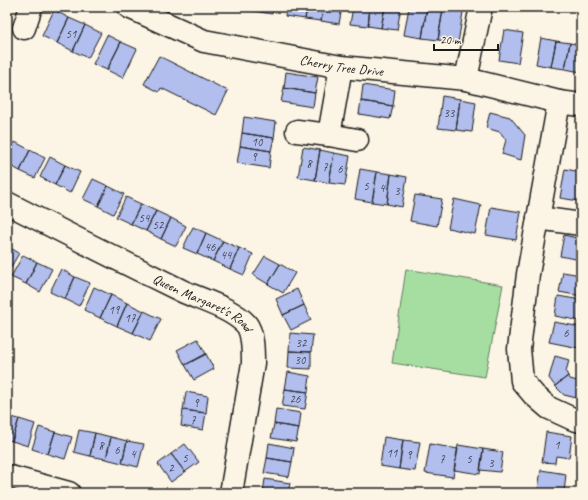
<svg xmlns="http://www.w3.org/2000/svg" width="588" height="500" font-family="Caveat,sans-serif">
	<style>
		.green { fill: #a6dea2; stroke: #617d5f }
		.building { fill: #b1beee; stroke: #1c1c1c }
		.lines { fill: none; stroke-linecap: round; stroke-linejoin: round }
		.street-casing { stroke: #1c1c1c; stroke-width: 25 }
		.street { stroke: #fcf5e5; stroke-width: 22 }
		.labels { text-anchor: middle; dominant-baseline: central; stroke-width: 3.5; stroke-linejoin: round; paint-order: stroke }
		.number-label { font-size: 12px; fill: #414450 }
		.street-label { font-size: 14px; fill: #1c1c1c; stroke: #fcf5e5 }
	</style>
	<rect width="100%" height="100%" fill="#fcf5e5"/>
	<filter id="ink" filterUnits="userSpaceOnUse"><feTurbulence type="fractalNoise" baseFrequency=".025" numOctaves="2"/><feDisplacementMap in="SourceGraphic" scale="8" xChannelSelector="R" yChannelSelector="G"/><feConvolveMatrix kernelMatrix="1 2 1 2 8 2 1 2 1" color-interpolation-filters="sRGB"/></filter>
	<g filter="url(#ink)">
		<!-- green -->
		<path class="green" d="M406,269L503,285L485,377L392,363Z"/>
		<!-- building -->
		<path class="building" d="M238,7H255L254,11L238,9Z
			M255,7H274L272,14L254,11Z
			M286,7H307L305,19L285,16Z
			M307,7H324L321,21L305,19Z
			M324,7H342L339,24L321,21Z
			M353,7H370L368,26L350,24Z
			M370,7H385L381,28L368,26Z
			M385,7H401L397,30L381,28Z
			M409,7H427L422,38L404,35Z
			M427,7L443,9L438,40L422,38Z
			M443,9L463,12L458,43L438,40Z
			M54,10L69,18L57,43L42,36Z
			M69,18L85,25L73,51L57,43Z
			M85,25L101,33L88,58L73,51Z
			M504,30L523,33L518,63L499,60Z
			M107,35L121,42L107,70L93,64Z
			M541,38L556,41L551,67L536,64Z
			M556,41L570,43L565,69L551,67Z
			M121,42L137,49L123,78L107,70Z
			M570,43L581,45V72L565,69Z
			M159,56L228,91L216,115L161,88L159,92L144,84Z
			M286,72L318,77L315,93L284,88Z
			M363,85L395,90L393,106L361,101Z
			M284,88L315,93L313,107L281,102Z
			M442,96L460,99L456,130L438,128Z
			M460,99L476,102L472,132L456,130Z
			M361,101L393,106L390,119L359,114Z
			M490,112L510,117L525,135L521,160L502,154L506,140L500,132L486,128Z
			M244,117L276,122L274,138L242,133Z
			M242,133L274,138L271,151L240,146Z
			M7,137L12,140L7,148Z
			M15,142L30,150L20,171L7,164V158Z
			M240,146L271,151L269,168L237,163Z
			M303,147L320,150L315,180L298,177Z
			M30,150L45,158L35,178L20,171Z
			M320,150L334,153L329,183L315,180Z
			M334,153L350,156L345,185L329,183Z
			M50,157L65,165L55,185L40,177Z
			M65,165L80,172L70,193L55,185Z
			M360,169L377,172L372,202L355,199Z
			M565,169L581,172V188L579,201L560,198Z
			M377,172L391,174L387,204L372,202Z
			M391,174L407,177L402,207L387,204Z
			M93,179L108,186L98,206L83,199Z
			M108,186L124,194L113,214L98,206Z
			M415,195L442,199L437,226L410,221Z
			M126,197L141,204L131,224L116,217Z
			M454,199L481,205L475,234L448,228Z
			M141,204L156,211L146,231L131,224Z
			M491,207L521,212L516,240L486,235Z
			M156,211L171,218L161,239L146,231Z
			M171,218L186,226L176,246L161,239Z
			M193,227L206,233L197,254L183,248Z
			M206,233L223,241L213,261L197,254Z
			M564,235L581,239V260L560,256Z
			M223,241L239,248L230,269L213,261Z
			M7,246L19,253L7,274Z
			M239,248L253,254L244,275L230,269Z
			M23,255L37,262L26,284L11,277Z
			M265,256L280,264L268,284L253,275Z
			M37,262L52,269L40,292L26,284Z
			M280,264L295,273L283,293L268,284Z
			M61,269L75,277L65,299L50,292Z
			M563,272L581,275V296L559,292Z
			M75,277L90,283L79,306L65,299Z
			M94,287L111,295L100,318L84,310Z
			M297,289L304,305L283,315L276,299Z
			M111,295L127,303L117,326L100,318Z
			M558,296L581,300V321L555,316Z
			M127,303L144,311L133,333L117,326Z
			M304,305L311,320L291,330L283,315Z
			M144,311L161,319L150,341L133,333Z
			M554,322L581,327V339L579,348L549,342Z
			M290,333L313,335L311,352L289,351Z
			M198,339L206,354L185,365L177,350Z
			M289,351L311,352V369L288,368Z
			M206,354L214,369L194,380L185,365Z
			M555,356L569,360L566,372L568,376L555,386L549,378Z
			M288,372L310,376L308,392L285,389Z
			M568,376L570,379L581,382V399L564,395L555,386Z
			M285,389L308,392L305,409L282,406Z
			M186,392L208,396L206,413L183,410Z
			M276,409L301,413L299,428L274,424Z
			M183,410L206,413L203,430L181,426Z
			M7,416L19,419L12,441L7,440Z
			M19,419L35,424L28,446L12,441Z
			M274,424L299,428L296,442L271,438Z
			M39,427L55,432L48,454L32,449Z
			M79,430L95,433L90,456L74,452Z
			M55,432L72,437L65,459L48,454Z
			M546,432L572,436L569,458L556,456L555,463L542,462Z
			M95,433L111,437L106,459L90,456Z
			M111,437L127,441L122,463L106,459Z
			M384,437L403,440L399,469L380,466Z
			M403,440L420,442L415,471L399,469Z
			M127,441L144,444L138,467L122,463Z
			M269,443L294,448L292,462L267,458Z
			M185,444L199,462L185,472L171,454Z
			M430,444L458,449L453,477L425,473Z
			M458,445L483,449L480,474L454,470Z
			M483,449L503,452L500,472L480,470Z
			M171,454L185,472L171,482L158,464Z
			M267,458L292,462L289,477L264,473Z
			M541,470L566,474L564,493L538,489Z
			M265,479L290,483L288,493H263Z
			M538,489L564,493H538Z"/>
		<g class="lines">
			<!-- street casing -->
			<g class="street-casing">
				<g id="street">
					<path id="s1" d="M129,7L204,41L341,67L466,79L559,102L528,274L519,349L522,381L534,395L549,408L573,419L581,421"/>
					<path d="M24,28L31,7"/>
					<path d="M466,79L481,7"/>
					<path d="M559,102L581,105"/>
					<path d="M297,131L329,135L341,67"/>
					<path d="M329,135L357,140"/>
					<path id="s2" d="M7,203C65,233 123,262 182,291C201,300 231,308 246,324C253,332 253,352 253,363L231,493"/>
					<path d="M538,218L581,224"/>
					<path d="M7,476L69,493"/>
				</g>
			</g>
			<!-- street -->
			<use href="#street" class="street"/>
		</g>
	</g>
	<g class="labels">
		<!-- number labels -->
		<g class="number-label">
			<text x="71" y="34">51</text>
			<text x="449" y="113">33</text>
			<text x="257" y="142">10</text>
			<text x="254" y="157">9</text>
			<text x="309" y="164">8</text>
			<text x="325" y="167">7</text>
			<text x="340" y="169">6</text>
			<text x="366" y="186">5</text>
			<text x="382" y="188">4</text>
			<text x="397" y="191">3</text>
			<text x="144" y="218">54</text>
			<text x="158" y="225">52</text>
			<text x="210" y="247">46</text>
			<text x="226" y="255">44</text>
			<text x="114" y="310">19</text>
			<text x="130" y="318">17</text>
			<text x="566" y="333">6</text>
			<text x="301" y="343">32</text>
			<text x="300" y="360">30</text>
			<text x="295" y="399">26</text>
			<text x="196" y="403">9</text>
			<text x="193" y="420">7</text>
			<text x="557" y="445">1</text>
			<text x="101" y="446">8</text>
			<text x="117" y="450">6</text>
			<text x="392" y="453">11</text>
			<text x="133" y="454">4</text>
			<text x="409" y="455">9</text>
			<text x="185" y="458">5</text>
			<text x="442" y="459">7</text>
			<text x="469" y="459">5</text>
			<text x="491" y="463">3</text>
			<text x="171" y="468">2</text>
		</g>
		<!-- street labels -->
		<g class="street-label">
			<text stroke="none"><textPath href="#s1" startOffset="222">Cherry Tree Drive</textPath></text>
			<text stroke="none"><textPath href="#s2" startOffset="220">Queen Margaret's Road</textPath></text>
		</g>
	</g>
	<!-- margin -->
	<rect width="588" height="500" fill="none" stroke="#fcf5e5" stroke-width="24"/>
	<rect x="12" y="12" width="564" height="476" fill="none" stroke="#1c1c1c" stroke-width="1.5" filter="url(#ink)"/>
	<!-- scale -->
	<path d="M434 44v6h64v-6" fill="none" stroke="#1c1c1c" stroke-width="2"/>
	<text x="440" y="44" font-size="12" fill="#1c1c1c" stroke="#fcf5e5" stroke-width="3" paint-order="stroke">20 m</text>
</svg>
